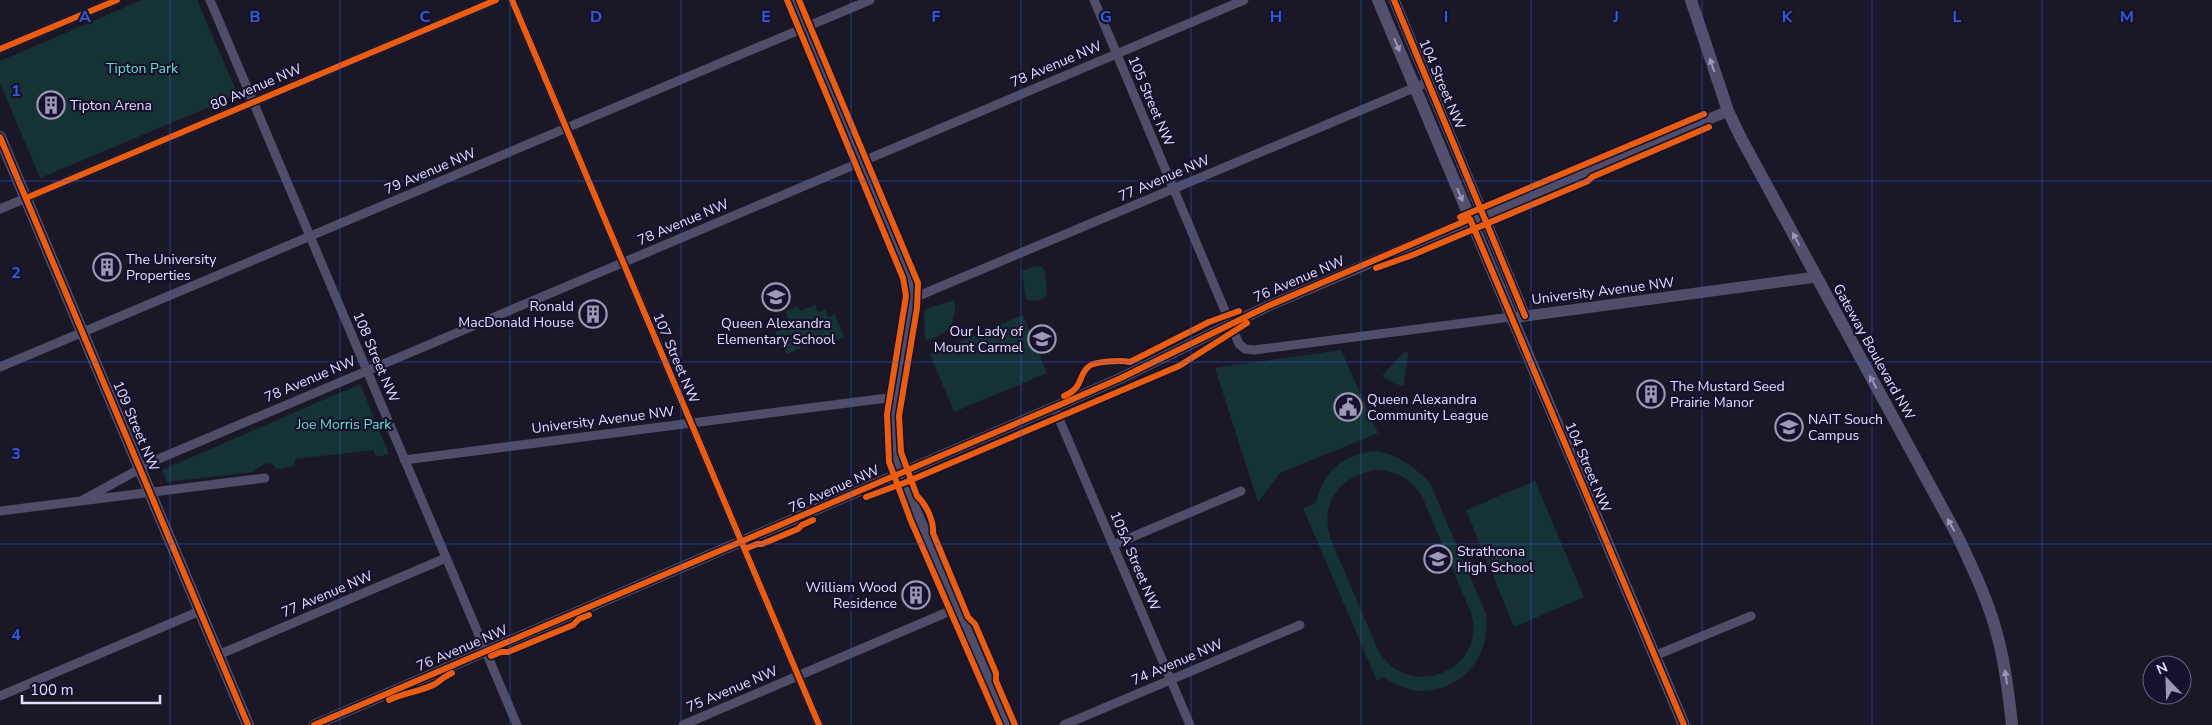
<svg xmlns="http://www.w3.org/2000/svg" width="2212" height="725" font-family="'Nunito Sans',sans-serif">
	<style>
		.green { fill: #153335; fill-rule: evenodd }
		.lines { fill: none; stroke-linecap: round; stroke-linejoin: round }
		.minor { stroke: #4f4d67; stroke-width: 9 }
		.tertiary { stroke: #4f4d67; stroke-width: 11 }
		.secondary { stroke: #53506d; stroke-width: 12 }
		.cycleway-casing { stroke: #17112d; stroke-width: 9 }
		.cycleway { stroke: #e95d12; stroke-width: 6 }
		.oneway { fill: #9b96b6 }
		.grid { fill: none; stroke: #315cdc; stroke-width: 1; stroke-opacity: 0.55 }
		.labels { text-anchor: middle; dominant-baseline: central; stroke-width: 4.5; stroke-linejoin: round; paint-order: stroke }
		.street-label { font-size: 14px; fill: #e3ddff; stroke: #17112d }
		.park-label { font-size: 14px; fill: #66e2c9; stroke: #17112d }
		.poi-label { font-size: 14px; fill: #e3ddff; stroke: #17112d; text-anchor: start }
		.grid-label { font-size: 16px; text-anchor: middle; font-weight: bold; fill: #315cdc; stroke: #17112d; stroke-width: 4.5; stroke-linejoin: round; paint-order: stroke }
	</style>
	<rect width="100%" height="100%" fill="#1a1727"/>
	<!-- green -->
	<path class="green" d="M142,0H197L238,95L40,178L0,83V61Z
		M1036,266L1042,267L1045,271L1047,295C1043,301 1032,302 1026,300L1022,271Z
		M955,300C956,326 950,333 925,341L924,312L928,308Z
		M815,305L818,312L825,309L828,317L835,314L844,337L830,343L829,340L823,342L822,339L814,343L810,333L797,339L801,348L787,354L782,340L779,341L775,332L780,330L778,324L788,319L785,312L798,306L800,311Z
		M1023,315L1047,373L954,412L930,354Z
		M1341,350L1378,433L1280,473L1258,502L1215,368Z
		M1405,351L1408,352L1404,386L1395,384L1382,376Z
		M360,384L389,454L376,457L373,450L295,459V466L277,469L272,464L266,463L253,472L167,482L162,470Z
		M1376,451C1397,454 1415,467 1430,483L1486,614C1494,672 1433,714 1384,677L1377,681L1303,508L1316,503C1323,471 1343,454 1376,451ZM1377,470C1397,471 1411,479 1422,496L1471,613C1488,672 1406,703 1377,648C1366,622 1355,596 1344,570C1338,556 1330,542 1328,527C1323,496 1348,473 1377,470Z
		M1535,481L1584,597L1514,627L1466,510Z"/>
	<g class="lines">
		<!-- minor -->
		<path class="minor" d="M210,0L517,725
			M512,0L819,725
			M1094,0L1239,344L1245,349L1254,350L1511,317
			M0,49L117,0
			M0,209L496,0
			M911,299L1428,82
			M0,367L870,0
			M1054,407L1190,725
			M404,460L895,397
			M81,501L156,460L1244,0
			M0,511L265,478
			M1113,545L1241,491
			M218,655L446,558
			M1654,656L1751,616
			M0,696L200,611
			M683,725L957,608
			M1064,725L1300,625"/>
		<!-- tertiary -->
		<path class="tertiary" d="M792,0L908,273L911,299L895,397L894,423L896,459L907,490L1007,725
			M1394,0L1525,316
			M1518,317L1816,277
			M314,725L1064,403L1121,378L1268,306L1728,111"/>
		<!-- secondary -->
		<path class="secondary" d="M1378,0L1684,725
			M1691,0L1728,111L1741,138L1957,535C1973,569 1990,604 1999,642C2006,669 2009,697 2012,725
			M0,137L248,725"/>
		<!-- cycleway casing -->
		<g class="cycleway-casing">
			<path id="cycleway" d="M512,0L819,725
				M787,0L903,278L906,296L887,414L889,462L911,521L1000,725
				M799,0L918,283L917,308L899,416L901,452L917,496C926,504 934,521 933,533L968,617L975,624L996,673V681L1015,725
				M1394,0L1525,316
				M0,49L117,0
				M0,137L248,725
				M26,198L496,0
				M1460,217L1704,114
				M1376,268L1410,256L1588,181L1592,177L1709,127
				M1064,396C1084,387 1077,378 1088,367C1094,361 1122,360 1130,362L1209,322L1239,311
				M866,497L904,483L1179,366L1247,323
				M745,549L757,544H762L798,529L802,525L813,520
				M491,656L501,652H508L573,625L579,619L589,615
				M389,700C403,693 420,692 435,684C441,680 445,676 452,673
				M314,725L1064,403L1121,378L1268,306L1470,219L1684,725"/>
		</g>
		<!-- cycleway -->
		<use href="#cycleway" class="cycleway"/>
	</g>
	<!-- one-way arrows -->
	<defs><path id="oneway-solid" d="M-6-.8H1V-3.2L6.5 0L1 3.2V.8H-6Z" transform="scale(1.25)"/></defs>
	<g class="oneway">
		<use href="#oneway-solid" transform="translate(1397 45) rotate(67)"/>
		<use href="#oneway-solid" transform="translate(1712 65) rotate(-109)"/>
		<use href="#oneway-solid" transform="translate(1460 195) rotate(67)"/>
		<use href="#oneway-solid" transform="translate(1796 239) rotate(-118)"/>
		<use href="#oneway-solid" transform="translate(1873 382) rotate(-119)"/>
		<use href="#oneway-solid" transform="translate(1951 525) rotate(-119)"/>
		<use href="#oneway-solid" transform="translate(2006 677) rotate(-98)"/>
	</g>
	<!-- grid -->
	<path class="grid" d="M170,0V725M340,0V725M510,0V725M681,0V725M851,0V725M1021,0V725M1191,0V725M1361,0V725M1531,0V725M1702,0V725M1872,0V725M2042,0V725M0,181H2212M0,362H2212M0,544H2212"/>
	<!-- icons -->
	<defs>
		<g id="building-ring" transform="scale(1.4375)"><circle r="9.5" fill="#17112d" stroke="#9d98b3" stroke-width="1.5"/><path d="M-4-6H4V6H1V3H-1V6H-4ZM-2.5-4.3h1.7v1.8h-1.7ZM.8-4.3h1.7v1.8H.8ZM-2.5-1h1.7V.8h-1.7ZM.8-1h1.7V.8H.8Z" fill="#9d98b3"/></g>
		<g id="school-ring" transform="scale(1.4375)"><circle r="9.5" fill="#17112d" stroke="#9d98b3" stroke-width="1.5"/><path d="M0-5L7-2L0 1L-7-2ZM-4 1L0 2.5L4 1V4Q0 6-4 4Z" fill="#9d98b3"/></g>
		<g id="civic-ring" transform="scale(1.4375)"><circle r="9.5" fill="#17112d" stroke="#9d98b3" stroke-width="1.5"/><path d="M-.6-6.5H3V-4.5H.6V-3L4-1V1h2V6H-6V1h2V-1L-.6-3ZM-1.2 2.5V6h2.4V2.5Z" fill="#9d98b3"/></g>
		<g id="university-ring" transform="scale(1.4375)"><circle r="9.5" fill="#17112d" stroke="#9d98b3" stroke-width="1.5"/><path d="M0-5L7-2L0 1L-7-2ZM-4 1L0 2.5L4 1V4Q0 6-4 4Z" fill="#9d98b3"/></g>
	</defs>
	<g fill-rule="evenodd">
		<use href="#building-ring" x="51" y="105"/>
		<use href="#building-ring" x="107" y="267"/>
		<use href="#school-ring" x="776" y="297"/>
		<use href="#building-ring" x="593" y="314"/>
		<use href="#school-ring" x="1042" y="339"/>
		<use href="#building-ring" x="1651" y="394"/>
		<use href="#civic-ring" x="1348" y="407"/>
		<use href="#university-ring" x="1789" y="427"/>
		<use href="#school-ring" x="1438" y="559"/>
		<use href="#building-ring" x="916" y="595"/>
	</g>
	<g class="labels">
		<!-- street labels -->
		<g class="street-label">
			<text transform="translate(1056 64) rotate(-23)">78 Avenue NW</text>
			<text transform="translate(1442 84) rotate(67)">104 Street NW</text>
			<text transform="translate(256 87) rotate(-23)">80 Avenue NW</text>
			<text transform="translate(1151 101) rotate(67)">105 Street NW</text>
			<text transform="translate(430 171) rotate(-23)">79 Avenue NW</text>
			<text transform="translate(1164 178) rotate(-23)">77 Avenue NW</text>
			<text transform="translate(683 222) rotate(-23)">78 Avenue NW</text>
			<text transform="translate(1299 279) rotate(-23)">76 Avenue NW</text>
			<text transform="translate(1603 291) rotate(-7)">University Avenue NW</text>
			<text transform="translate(1874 352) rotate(61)">Gateway Boulevard NW</text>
			<text transform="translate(376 357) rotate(67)">108 Street NW</text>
			<text transform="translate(676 358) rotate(67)">107 Street NW</text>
			<text transform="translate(310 379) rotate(-23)">78 Avenue NW</text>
			<text transform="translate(603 420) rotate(-7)">University Avenue NW</text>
			<text transform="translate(136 426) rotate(67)">109 Street NW</text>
			<text transform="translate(1588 467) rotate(67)">104 Street NW</text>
			<text transform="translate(834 489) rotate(-24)">76 Avenue NW</text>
			<text transform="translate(1135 561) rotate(67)">105A Street NW</text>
			<text transform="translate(327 594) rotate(-23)">77 Avenue NW</text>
			<text transform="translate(462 648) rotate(-23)">76 Avenue NW</text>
			<text transform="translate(1177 662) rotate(-23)">74 Avenue NW</text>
			<text transform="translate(732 689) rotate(-23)">75 Avenue NW</text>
		</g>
		<!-- park labels -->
		<g class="park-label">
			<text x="142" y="68">Tipton Park</text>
			<text x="344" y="424">Joe Morris Park</text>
		</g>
		<!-- poi labels -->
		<g class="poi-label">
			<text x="70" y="105">Tipton Arena</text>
			<text x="126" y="259">The University<tspan x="126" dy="16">Properties</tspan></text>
			<text x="574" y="306" text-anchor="end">Ronald<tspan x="574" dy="16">MacDonald House</tspan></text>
			<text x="776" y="323" text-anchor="middle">Queen Alexandra<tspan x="776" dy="16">Elementary School</tspan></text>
			<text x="1023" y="331" text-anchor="end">Our Lady of<tspan x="1023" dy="16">Mount Carmel</tspan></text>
			<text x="1670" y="386">The Mustard Seed<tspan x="1670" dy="16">Prairie Manor</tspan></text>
			<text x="1367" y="399">Queen Alexandra<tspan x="1367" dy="16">Community League</tspan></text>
			<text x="1808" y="419">NAIT Souch<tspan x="1808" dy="16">Campus</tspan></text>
			<text x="1457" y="551">Strathcona<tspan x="1457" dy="16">High School</tspan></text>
			<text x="897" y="587" text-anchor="end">William Wood<tspan x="897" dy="16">Residence</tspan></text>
		</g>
	</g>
	<g class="grid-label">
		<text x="85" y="22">A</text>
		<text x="255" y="22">B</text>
		<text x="425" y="22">C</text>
		<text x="596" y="22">D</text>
		<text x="766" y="22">E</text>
		<text x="936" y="22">F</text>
		<text x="1106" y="22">G</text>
		<text x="1276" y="22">H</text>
		<text x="1446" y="22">I</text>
		<text x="1616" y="22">J</text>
		<text x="1787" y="22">K</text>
		<text x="1957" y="22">L</text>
		<text x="2127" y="22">M</text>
		<text x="16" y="96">1</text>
		<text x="16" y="278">2</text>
		<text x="16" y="459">3</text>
		<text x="16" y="640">4</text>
	</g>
	<!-- north arrow -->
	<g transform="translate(2167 680) rotate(337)"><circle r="24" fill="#17112d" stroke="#696381"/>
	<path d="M0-4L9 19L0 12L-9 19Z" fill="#9d98b3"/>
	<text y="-8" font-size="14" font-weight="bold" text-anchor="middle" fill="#e3ddff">N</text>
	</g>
	<!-- scale -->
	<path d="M22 695v8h138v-8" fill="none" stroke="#e3ddff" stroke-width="2.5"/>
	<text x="30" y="695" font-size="15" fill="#e3ddff" stroke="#17112d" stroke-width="4" paint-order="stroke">100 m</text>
</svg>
